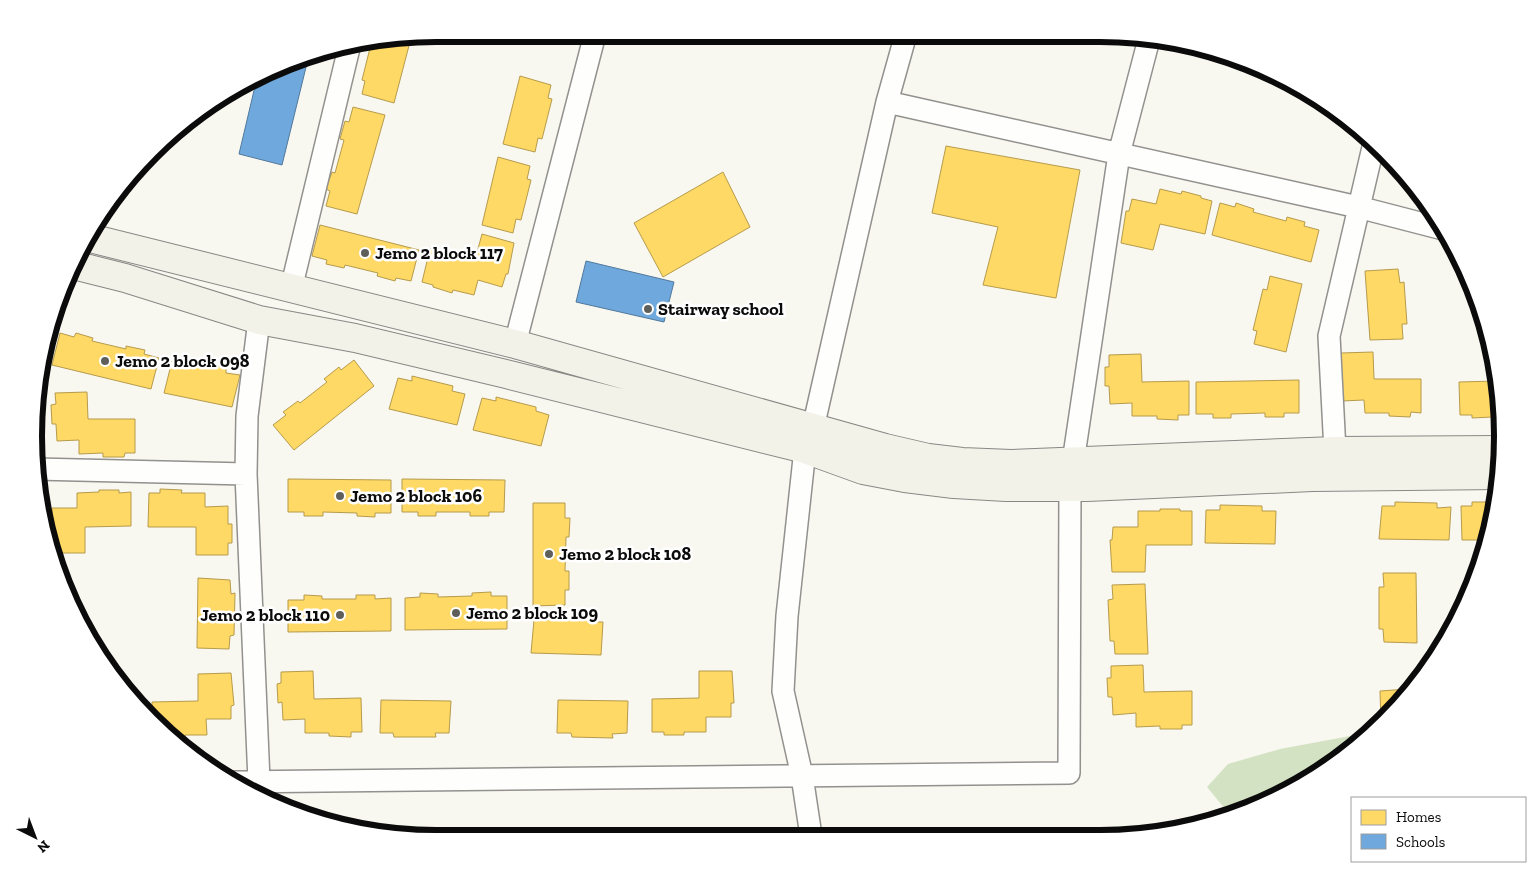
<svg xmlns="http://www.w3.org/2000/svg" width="1536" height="872" font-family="'Zilla Slab',serif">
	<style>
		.forest { fill: #d3e2c2 }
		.homes { fill: #ffd966; stroke: #b69b4b }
		.schools { fill: #6fa8dc; stroke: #51799d }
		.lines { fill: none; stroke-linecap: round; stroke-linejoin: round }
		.street-casing { stroke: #92918e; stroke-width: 24 }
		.secondary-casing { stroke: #888885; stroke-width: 30 }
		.street { stroke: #fefefd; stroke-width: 21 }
		.secondary { stroke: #f3f2e9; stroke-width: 28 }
		.poi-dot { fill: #5e5e5b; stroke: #fff; stroke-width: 2 }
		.labels { text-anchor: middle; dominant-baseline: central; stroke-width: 5; stroke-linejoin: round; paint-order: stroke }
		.poi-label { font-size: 18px; font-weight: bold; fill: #0b0b0b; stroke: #fff; text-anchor: start }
		.rim { fill: none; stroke: #0b0b0b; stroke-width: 6 }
	</style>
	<rect width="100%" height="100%" fill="#f8f7f0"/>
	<!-- forest -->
	<path class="forest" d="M1361,734H1368L1323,771L1231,816L1207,787L1228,764L1280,749Z"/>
	<!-- homes -->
	<path class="homes" d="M411,38L394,103L362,94L365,81L362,80L371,44Z
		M1167,43L1229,55L1251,65L1250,69L1232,64L1233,60L1200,52L1199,55L1181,51L1182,47Z
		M520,76L551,85L548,98L552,99L542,139L538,138L535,152L503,144Z
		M353,107L385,115L357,214L326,206L330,191L326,189L332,172L335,173L344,140L340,139L345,121L349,122Z
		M946,146L1080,170L1056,298L983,285L998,227L932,213Z
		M498,157L530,166L527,179L531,180L521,220L516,219L513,233L482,225Z
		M723,172L750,227L663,277L634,223Z
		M1160,189L1181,194L1182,191L1201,196V198L1212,201L1205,234L1160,224L1153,250L1121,243L1126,211H1129L1132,199L1156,204Z
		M1220,203L1235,207L1236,203L1254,209L1253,212L1286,221L1287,217L1305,222L1304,226L1319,230L1311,262L1212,235Z
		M320,225L419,250L411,281L396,278L395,281L377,276L378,273L345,265L344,268L326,264L327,260L312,256Z
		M482,234L514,243L508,274H506L502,287L478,280L474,295L453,290L452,293L433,287V285L422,282L430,249L475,260Z
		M1398,269L1400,283L1404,282L1407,324H1402L1403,339L1370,340L1365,271Z
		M1270,276L1302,284L1286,352L1254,344L1257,331L1253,330L1263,289L1267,290Z
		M60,333L74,337L76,333L93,338L92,341L126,349V346L145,350L144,354L159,358L151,389L52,365Z
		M1373,352L1374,379H1421V413L1411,412L1410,417L1389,416V413H1365L1364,400L1342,401L1337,364H1341V353Z
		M1141,354L1142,382L1189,381V415H1178V420L1157,419V416H1132V403L1110,404L1109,386H1105V367H1109V355Z
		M186,359L226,368V373L240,375L232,407L164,393L172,361L186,364Z
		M354,360L374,386L294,450L273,425L286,415L283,412L298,401L300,403L327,382L324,379L339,367L341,370Z
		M412,376L453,386L452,391L465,394L457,425L389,409L398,378L412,381Z
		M1299,380V413H1284V417H1265V413L1231,414V418H1213V414H1196V382Z
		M1497,381L1501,414L1492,415V417L1472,418V415H1460L1459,382Z
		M87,392L88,419H135V453H125L124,457H103V453L79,454V440L57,441L56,424H52L51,405L56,404L55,393Z
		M496,397L536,407V411L549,415L541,446L473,430L482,398L496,401Z
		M288,479L391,480V513H375V517L357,516V513L323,512V516H304V512H288Z
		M402,479L505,480L504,512H489V516H470V512H436V516H418V512H402Z
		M160,489L182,490L181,493H205V507L228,506V524H232V543H228V555H196V527H148L149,493H160Z
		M99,490H119V493L131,492V526L85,527V553H56L50,527V521H52V508H77V493L99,492Z
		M1395,502L1437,503V508L1451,507L1449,540L1379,539L1382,506H1395Z
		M1472,502H1494L1495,506L1487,540H1462L1461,506H1472Z
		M533,503H565V518H570L569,537H566L565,571H569V590H565V605L533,606Z
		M1220,505L1262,506V511H1276L1275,544L1205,543L1206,510H1220Z
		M1160,509H1180V511H1192V545H1146L1145,572H1112L1110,540H1112L1113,527H1138V511H1160Z
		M1383,573H1416L1417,643L1384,642L1383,629H1379V587H1384Z
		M198,578L230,580L231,594L235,593L234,635L230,636L229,649L197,648Z
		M1145,584L1148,654H1115L1114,641H1110L1108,600L1113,599L1112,585Z
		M491,592V596H507V629L405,630V598L420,597V593L438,594V597L472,596V593Z
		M304,595L322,596V599H356V595H375V599L391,598V631L288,632V600H304Z
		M73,604H82L83,618L87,617V626Z
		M547,616L589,618L590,622H603L601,655L531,653L534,620H548Z
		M1143,665L1144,692L1192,691V725H1182V729H1160V726L1136,727V713L1113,715L1112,697H1108L1107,678H1111V666Z
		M313,671L314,699L361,698L362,732H351V737L329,736V733H305V719L283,720L282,702L278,703L277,684L281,683V672Z
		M699,671H732L734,703H731V717H706V732H684V735H664V732H652V699L699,698Z
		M231,673L234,705L231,706V719H206L207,735H185V738H178L152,717V702L198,701V674Z
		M1408,689L1385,720L1381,724L1380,691Z
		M381,700L451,701L449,733H435L436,737H394L393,733H380Z
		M558,700L628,701L627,733L612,734L613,738L572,737L571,733H557Z"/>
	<!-- schools -->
	<path class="schools" d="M309,55L282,165L239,154L256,82Z
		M586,261L674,282L664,322L576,302Z"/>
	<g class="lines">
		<!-- street casing -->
		<g class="street-casing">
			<path id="street" d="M887,102L1358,207L1443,229
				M291,289L349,48
				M259,320L247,416L246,474L259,781
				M515,344L595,34
				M1335,451L1329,336L1374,143
				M1073,462L1119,154L1149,39
				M36,469L246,474
				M231,782L1069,773L1070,487
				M811,836L802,776L783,691L787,616L805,449L813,428L887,102L906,34"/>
		</g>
		<!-- secondary casing -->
		<g class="secondary-casing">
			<path id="secondary" d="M90,238L515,344L885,448L928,458L962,462L1011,464L1335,451L1500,450
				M77,266L125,278L259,320L355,338L506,374L805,449L863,470L905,478L954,484L1006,487H1087L1312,477L1499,475"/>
		</g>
		<!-- street -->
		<use href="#street" class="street"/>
		<!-- secondary -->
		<use href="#secondary" class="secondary"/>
	</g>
	<!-- markers -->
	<g class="poi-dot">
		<circle cx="365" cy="253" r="5"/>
		<circle cx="648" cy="309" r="5"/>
		<circle cx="105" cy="361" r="5"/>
		<circle cx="340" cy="496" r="5"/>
		<circle cx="549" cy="554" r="5"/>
		<circle cx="456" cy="613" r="5"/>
		<circle cx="340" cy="615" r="5"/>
	</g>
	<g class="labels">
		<!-- poi labels -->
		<g class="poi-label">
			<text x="375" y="253">Jemo 2 block 117</text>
			<text x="658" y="309">Stairway school</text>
			<text x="115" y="361">Jemo 2 block 098</text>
			<text x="350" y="496">Jemo 2 block 106</text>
			<text x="559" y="554">Jemo 2 block 108</text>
			<text x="466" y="613">Jemo 2 block 109</text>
			<text x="330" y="615" text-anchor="end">Jemo 2 block 110</text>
		</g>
	</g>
	<!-- crop -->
	<path d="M0 0H1536V872H0ZM436 42H1100A394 394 0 0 1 1494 436V436A394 394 0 0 1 1100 830H436A394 394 0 0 1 42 436V436A394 394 0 0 1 436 42Z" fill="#fff" fill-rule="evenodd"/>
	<path class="rim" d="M436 42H1100A394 394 0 0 1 1494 436V436A394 394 0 0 1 1100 830H436A394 394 0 0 1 42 436V436A394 394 0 0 1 436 42Z"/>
	<!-- legend -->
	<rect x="1351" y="797" width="175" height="65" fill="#ffffff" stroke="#9d9d9d"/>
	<rect x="1361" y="810" width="25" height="15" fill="#ffd966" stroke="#9d9d9d"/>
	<text x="1396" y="822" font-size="15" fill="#0b0b0b">Homes</text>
	<rect x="1361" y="834" width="25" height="15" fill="#6fa8dc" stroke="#9d9d9d"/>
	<text x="1396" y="847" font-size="15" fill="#0b0b0b">Schools</text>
	<!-- north arrow -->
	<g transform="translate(35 837) rotate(138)" stroke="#ffffff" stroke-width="4" paint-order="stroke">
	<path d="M0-4L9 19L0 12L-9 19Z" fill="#0b0b0b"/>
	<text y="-8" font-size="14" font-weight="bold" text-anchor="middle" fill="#0b0b0b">N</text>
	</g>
</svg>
